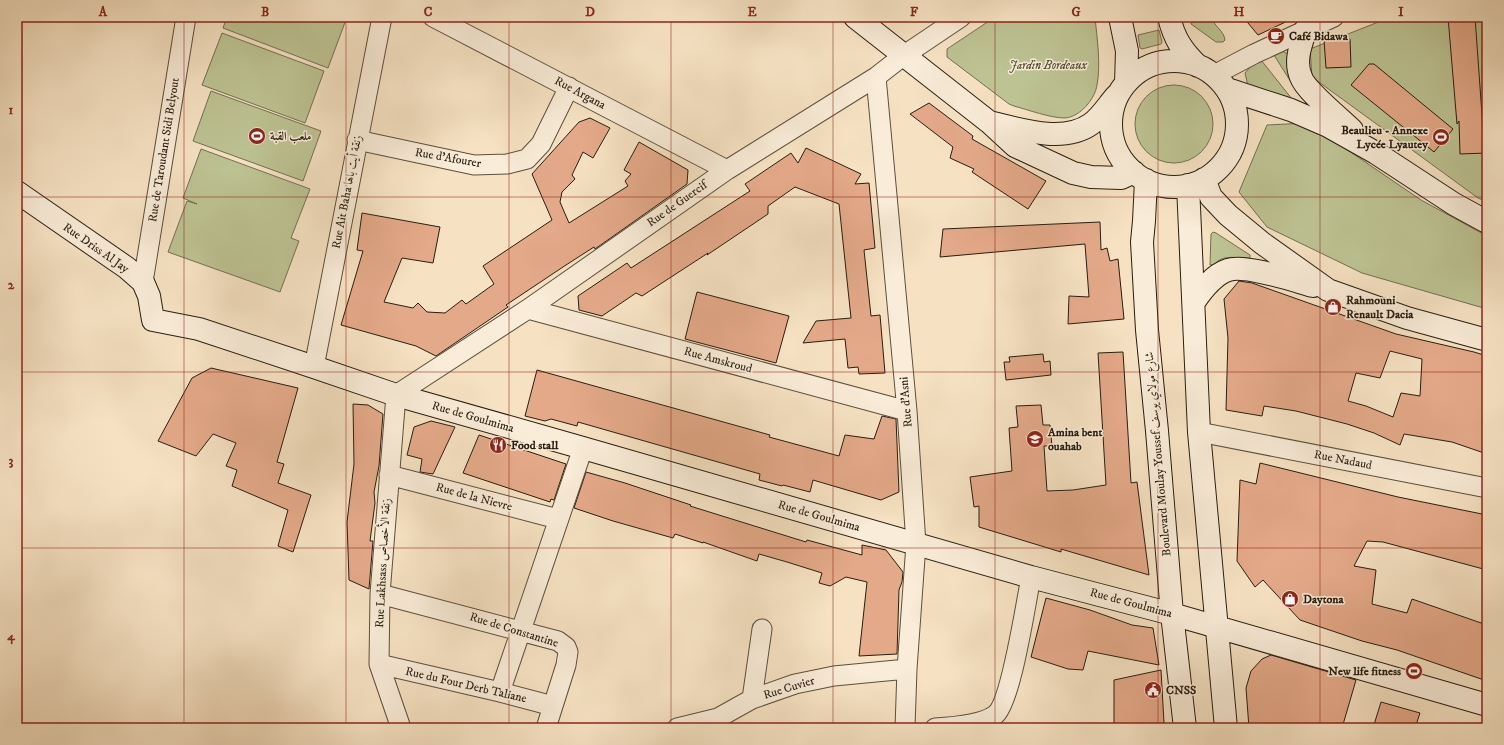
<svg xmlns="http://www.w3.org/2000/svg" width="1504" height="745" font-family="'IM FELL DW Pica',Amiri,serif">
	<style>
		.green { fill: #bdc393; stroke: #727052 }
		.building { fill: #e4a989; stroke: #281e10; fill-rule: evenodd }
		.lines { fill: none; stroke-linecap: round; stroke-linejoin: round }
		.street-casing { stroke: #5c4f3d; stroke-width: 21 }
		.secondary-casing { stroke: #281e10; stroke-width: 24 }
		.street { stroke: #f9ecd8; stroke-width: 19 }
		.secondary { stroke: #f9ecd8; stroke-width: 22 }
		.grid { fill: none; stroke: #8f2418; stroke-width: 1; stroke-opacity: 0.55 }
		.labels { text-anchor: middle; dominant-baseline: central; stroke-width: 3; stroke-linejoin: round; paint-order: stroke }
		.poi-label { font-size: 12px; font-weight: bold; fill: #281e10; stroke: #f9ecd8; text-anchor: start }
		.park-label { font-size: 12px; font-style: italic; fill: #555037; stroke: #f9ecd8 }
		.street-label { font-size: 12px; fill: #281e10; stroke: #f9ecd8 }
		.neatline { fill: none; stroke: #8f2418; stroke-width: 1.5 }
		.grid-label { font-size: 13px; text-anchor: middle; font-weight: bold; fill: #8f2418 }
	</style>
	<rect width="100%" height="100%" fill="#f6e2c3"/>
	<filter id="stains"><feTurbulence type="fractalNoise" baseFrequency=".005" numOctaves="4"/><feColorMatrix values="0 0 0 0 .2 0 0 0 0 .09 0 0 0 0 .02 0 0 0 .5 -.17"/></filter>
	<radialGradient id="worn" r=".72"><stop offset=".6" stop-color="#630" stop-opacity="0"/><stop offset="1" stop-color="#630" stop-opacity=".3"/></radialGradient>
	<!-- green -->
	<path class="green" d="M227,17H347L328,68L223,28Z
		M995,17H1095C1097,38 1101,64 1097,85C1095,99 1080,117 1065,118C1050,118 1029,110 1014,106L1009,104L947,57V49Z
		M1206,17H1211C1214,26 1224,31 1225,40L1223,42H1216L1191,24V23Z
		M1391,17H1487V202L1478,198L1312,77L1310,49Z
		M1159,30L1162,42L1161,44L1142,49L1140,48L1138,35Z
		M222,33L324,71L305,123L202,85Z
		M1282,51L1288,54L1296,90L1274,55Z
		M1261,60L1292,99L1248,86L1245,73L1252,65Z
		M1135 124a39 39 0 1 1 78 0a39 39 0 1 1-78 0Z
		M211,91L321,131L303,181L193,141Z
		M1308,123L1421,200L1487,236V309L1362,273L1267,227L1239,192L1267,125Z
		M201,149L310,189L291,238L299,241L280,292L168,252L187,201L197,204L183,198Z
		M1213,232L1216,233L1250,255V258C1237,259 1223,253 1214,265H1210L1211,234Z"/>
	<!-- building -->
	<path class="building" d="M1243,17H1296L1258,35Z
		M1448,17H1475L1483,129H1487V153L1460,154L1459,121L1457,124Z
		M1350,39L1351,67L1326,68L1324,40Z
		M1369,64H1374L1453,129L1434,152L1351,85Z
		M929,103L973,136L972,139L1046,181L1028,209L972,172L974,169L950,158L953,147L910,114Z
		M590,118L610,128L593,158L583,152L572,175L575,179L562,192L560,202L569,223L628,186L625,181L631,174L624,170L639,142L688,170L687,184L595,249L594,247L566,265L506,305L508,307L436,356L416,346L341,325L363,251L357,250L362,213L440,227L433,263L402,258L384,302L413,308L418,303L427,312L445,313L462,300L466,304L494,284L483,266L552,220L532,174L579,122Z
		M806,148L861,174L855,184L869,183L875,248L864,250L871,316L880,315L885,373L859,374L858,367L848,368L845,339L803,343L816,321L851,318L839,204L795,187L768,206V214L707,255L708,253L642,296L636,293L602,316L579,310L578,296L627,263L631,268L750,191L745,184L791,153L798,163Z
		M1100,222L1101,250L1107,248L1110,261L1118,259L1124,319L1068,324L1069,296L1089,297L1085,244L940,257L943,229Z
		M1239,281L1252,283L1396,334L1474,352L1487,356V454L1452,442L1404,434L1400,445L1374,433L1347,424L1296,411L1264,406L1262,416L1226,410L1228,338L1224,299ZM1390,351L1422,359L1420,396L1401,393L1393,417L1366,406L1348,401L1356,373L1380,378Z
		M697,292L789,316L776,363L685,339Z
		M1123,352L1131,483L1137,482L1149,575L1061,549V552L979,527V506L974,507L970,477L1012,471L1009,428L1018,427L1016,406L1041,405L1043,425H1050L1052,446H1044L1047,491L1073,490L1106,485L1098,353Z
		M1043,354L1044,362L1050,361L1051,375L1006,380L1004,362H1010L1009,357Z
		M211,368L298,388L277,462L284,464L278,483L311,495L293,552L278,546L288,510L232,486L237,470L226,466L236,443L213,434L196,456L158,441L192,378Z
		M537,370L770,435L769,437L839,456L845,435L874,439L882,416L896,419L899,492L881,500L813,480L810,492L783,485L782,486L759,480L760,474L578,422L577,426L551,419L545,421L525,416Z
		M353,404L368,405L383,414L379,466L374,492L375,503L370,541H373L369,589L349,580L347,522L354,464Z
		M431,421L455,427L433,474L420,472L422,459L407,455L414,427Z
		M479,435L566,464L554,500L551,499L550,502L463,473Z
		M1260,463L1398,497L1487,515V570L1383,542L1367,541L1354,566L1376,570L1372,604L1407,613L1412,599L1487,625V681L1397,650L1362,641L1300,620L1263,580L1255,587L1237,561L1240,480L1256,484Z
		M586,472L625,483L691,505L690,506L806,542L807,540L862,555V545L886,550L903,572L902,582L899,590L897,654L859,656L867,582L846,577L830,586L819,583L822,573L787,562L759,554L757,561L703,542V543L675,534L673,538L613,521L574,508Z
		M1046,598L1090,610L1132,625L1153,628L1159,665L1088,651L1083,670L1068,669L1031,657Z
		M1271,655L1356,680L1342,728L1322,724L1321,728H1249L1246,688L1251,671L1262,659Z
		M1161,670L1164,723L1131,728H1114V680Z
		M1381,702L1420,713L1415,728H1373Z"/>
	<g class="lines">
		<!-- street casing -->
		<g class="street-casing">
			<path id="street" d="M433,17L727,170
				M1214,75L1254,54L1334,17
				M876,77L907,411L916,544L907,669L905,728
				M357,140L474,165L507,164L527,159L541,144L569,87
				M143,282L186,17
				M528,309L907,411
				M314,367L382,17
				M1199,432L1487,488
				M389,475L558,519
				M380,594L558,641L566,647L568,652L566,665L546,728
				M379,664L500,692L553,706
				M500,692L583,448
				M752,699L762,629
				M401,728L379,664L380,594L396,395L528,309L727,170L876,77L903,56L961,17
				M677,728L718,718L752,699L795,684L834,676L907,669
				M935,728C952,727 981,725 995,715C1011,703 1026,602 1031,577"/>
		</g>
		<!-- secondary casing -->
		<g class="secondary-casing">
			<path id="secondary" d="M855,17L989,122L1015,146L1073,173L1091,177L1121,178L1134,172
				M1120,17L1127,51L1126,83
				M1169,17C1174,38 1182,51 1198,66
				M1306,29C1301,44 1294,61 1301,77C1305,90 1341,119 1352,130
				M1111 124a63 63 0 1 1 126 0a63 63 0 1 1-126 0Z
				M1227,89L1291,110L1328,126L1376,153L1454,204L1487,222
				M989,122C1019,129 1063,144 1091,124C1101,117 1108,105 1116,96
				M1204,179L1211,197L1228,215L1262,243L1328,290L1407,318L1487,340
				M1146,180L1144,221L1142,242L1147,330L1157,431L1172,614L1185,728
				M1188,185L1199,432L1226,728
				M17,192L127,268L143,282L149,296L153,320L199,329L314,367L396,395L583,448L1031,577L1172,614L1487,705
				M1194,302C1202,290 1213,275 1228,270C1245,264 1295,281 1313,286"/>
		</g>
		<!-- street -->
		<use href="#street" class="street"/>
		<!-- secondary -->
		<use href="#secondary" class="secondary"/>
	</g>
	<!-- grid -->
	<path class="grid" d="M184,17V728M346,17V728M509,17V728M671,17V728M833,17V728M995,17V728M1158,17V728M1320,17V728M17,197H1487M17,372H1487M17,548H1487"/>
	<!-- icons -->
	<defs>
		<g id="cafe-disc" transform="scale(0.9)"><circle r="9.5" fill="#8f2418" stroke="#f9ecd8"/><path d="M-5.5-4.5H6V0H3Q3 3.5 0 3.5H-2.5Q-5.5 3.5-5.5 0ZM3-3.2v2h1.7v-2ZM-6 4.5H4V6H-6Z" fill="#fff"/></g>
		<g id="stadium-disc" transform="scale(0.9)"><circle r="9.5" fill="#8f2418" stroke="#f9ecd8"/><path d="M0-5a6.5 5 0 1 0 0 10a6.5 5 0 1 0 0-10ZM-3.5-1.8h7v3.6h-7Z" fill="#fff"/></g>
		<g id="shop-disc" transform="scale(0.9)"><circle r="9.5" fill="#8f2418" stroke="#f9ecd8"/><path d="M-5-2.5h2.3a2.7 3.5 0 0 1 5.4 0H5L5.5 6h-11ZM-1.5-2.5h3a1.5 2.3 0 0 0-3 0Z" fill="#fff"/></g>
		<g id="school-disc" transform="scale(0.9)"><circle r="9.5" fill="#8f2418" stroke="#f9ecd8"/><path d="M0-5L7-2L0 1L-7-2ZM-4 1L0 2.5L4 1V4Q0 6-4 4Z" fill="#fff"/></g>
		<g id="restaurant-disc" transform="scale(0.9)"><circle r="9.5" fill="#8f2418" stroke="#f9ecd8"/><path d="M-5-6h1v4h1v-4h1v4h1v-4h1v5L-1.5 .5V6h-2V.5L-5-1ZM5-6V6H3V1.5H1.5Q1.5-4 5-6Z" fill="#fff"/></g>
		<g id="civic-disc" transform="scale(0.9)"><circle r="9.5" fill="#8f2418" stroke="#f9ecd8"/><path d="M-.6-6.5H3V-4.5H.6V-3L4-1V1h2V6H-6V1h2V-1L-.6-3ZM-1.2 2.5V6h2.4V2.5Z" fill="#fff"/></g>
	</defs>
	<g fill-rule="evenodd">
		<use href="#cafe-disc" x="1276" y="36"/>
		<use href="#stadium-disc" x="257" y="136"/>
		<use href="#stadium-disc" x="1441" y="137"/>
		<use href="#shop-disc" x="1333" y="307"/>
		<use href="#school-disc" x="1035" y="439"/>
		<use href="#restaurant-disc" x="498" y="445"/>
		<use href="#shop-disc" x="1290" y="599"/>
		<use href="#stadium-disc" x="1414" y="671"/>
		<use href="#civic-disc" x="1153" y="690"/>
	</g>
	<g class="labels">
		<!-- poi labels -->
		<g class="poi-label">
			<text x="1289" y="36">Café Bidawa</text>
			<text x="1428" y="130" text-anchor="end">Beaulieu - Annexe<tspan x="1428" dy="14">Lycée Lyautey</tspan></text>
			<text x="270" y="136">ملعب القبة</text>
			<text x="1346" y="300">Rahmouni<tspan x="1346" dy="14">Renault Dacia</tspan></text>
			<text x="1048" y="432">Amina bent<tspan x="1048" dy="14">ouahab</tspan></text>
			<text x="511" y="445">Food stall</text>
			<text x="1303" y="599">Daytona</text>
			<text x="1401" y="671" text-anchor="end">New life fitness</text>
			<text x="1166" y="690">CNSS</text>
		</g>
		<!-- park labels -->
		<g class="park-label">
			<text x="1048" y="65">Jardin Bordeaux</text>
		</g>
		<!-- street labels -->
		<g class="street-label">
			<text transform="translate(580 93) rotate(28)">Rue Argana</text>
			<text transform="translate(164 150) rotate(-81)">Rue de Taroudant Sidi Belyout</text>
			<text transform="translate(448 158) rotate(10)">Rue d'Afourer</text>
			<text transform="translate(347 192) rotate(-79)">Rue Ait Baha زنقة أيت باها</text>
			<text transform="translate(677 204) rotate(-35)">Rue de Guercif</text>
			<text transform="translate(96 248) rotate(35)">Rue Driss Al Jay</text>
			<text transform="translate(718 360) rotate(15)">Rue Amskroud</text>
			<text transform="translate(906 402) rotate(-95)">Rue d'Asni</text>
			<text transform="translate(473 417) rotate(16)">Rue de Goulmima</text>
			<text transform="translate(1158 454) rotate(-95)">Boulevard Moulay Youssef شارع مولاي يوسف</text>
			<text transform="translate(1343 460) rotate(11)">Rue Nadaud</text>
			<text transform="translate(474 497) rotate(15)">Rue de la Nievre</text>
			<text transform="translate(819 516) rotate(16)">Rue de Goulmima</text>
			<text transform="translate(383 563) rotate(-87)">Rue Lakhsass زنقة الأخصاص</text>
			<text transform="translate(1131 603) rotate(15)">Rue de Goulmima</text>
			<text transform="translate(514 630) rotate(17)">Rue de Constantine</text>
			<text transform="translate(466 685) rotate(13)">Rue du Four Derb Taliane</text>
			<text transform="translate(789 688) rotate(-17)">Rue Cuvier</text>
		</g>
	</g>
	<!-- margin -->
	<rect width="1504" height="745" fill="none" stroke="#f6e2c3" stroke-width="44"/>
	<rect x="22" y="22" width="1460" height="701" class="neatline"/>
	<g class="grid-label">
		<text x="103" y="16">A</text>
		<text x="265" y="16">B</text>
		<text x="428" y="16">C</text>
		<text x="590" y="16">D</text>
		<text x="752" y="16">E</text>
		<text x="914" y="16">F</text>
		<text x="1076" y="16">G</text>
		<text x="1239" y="16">H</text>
		<text x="1401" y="16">I</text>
		<text x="11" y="114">1</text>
		<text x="11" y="289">2</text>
		<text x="11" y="465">3</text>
		<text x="11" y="640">4</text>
	</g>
	<rect width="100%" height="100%" filter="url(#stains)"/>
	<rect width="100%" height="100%" fill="url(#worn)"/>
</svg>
